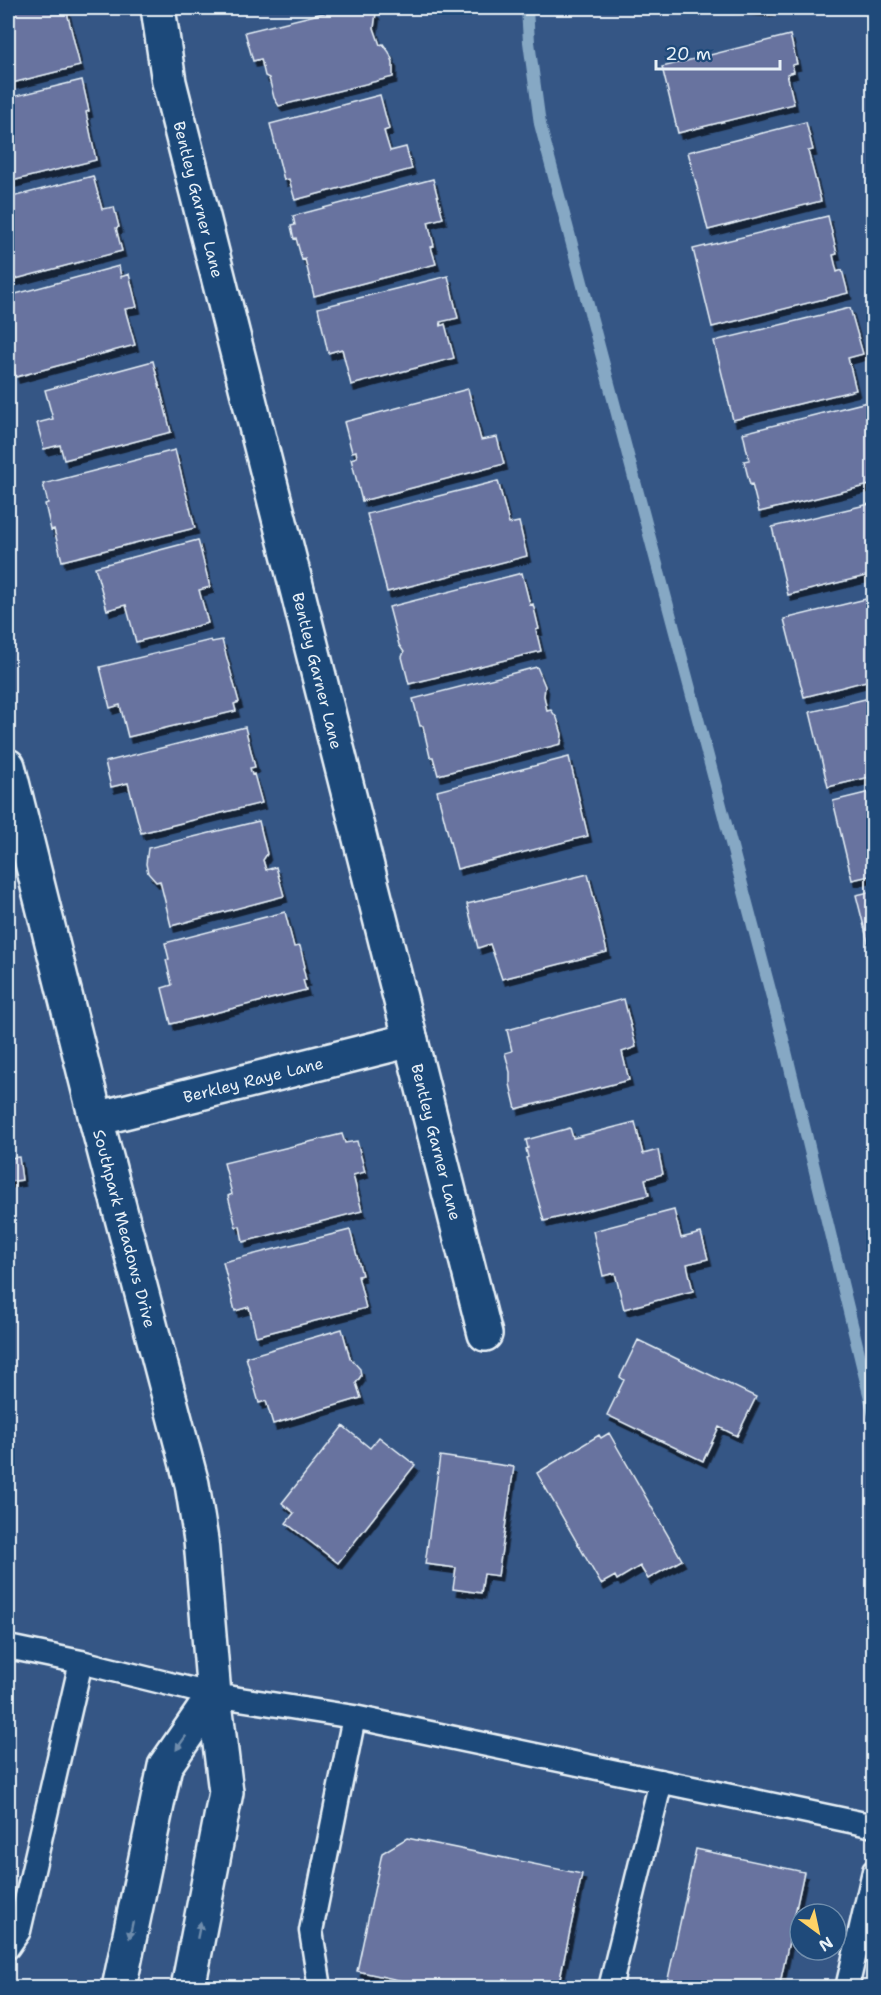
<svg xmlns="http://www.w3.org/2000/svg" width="881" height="1995" font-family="'Shantell Sans',sans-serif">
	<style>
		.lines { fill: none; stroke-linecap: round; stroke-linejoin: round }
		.stream { stroke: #86a8c4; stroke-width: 12 }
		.building { fill: #67739f; stroke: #e8f1f8; stroke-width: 1.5; filter: url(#shadow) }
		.lane-casing { stroke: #e8f1f8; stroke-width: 27 }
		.street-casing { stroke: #e8f1f8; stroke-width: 38 }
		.lane { stroke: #1f4a7a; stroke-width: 22 }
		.street { stroke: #1f4a7a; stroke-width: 33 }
		.oneway { fill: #6f8dac }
		.labels { text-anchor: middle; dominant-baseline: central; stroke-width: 6; stroke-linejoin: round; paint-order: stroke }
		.street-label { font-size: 16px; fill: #e8f1f8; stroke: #1f4a7a }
	</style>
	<defs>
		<filter id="shadow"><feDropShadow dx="3.5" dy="6" stdDeviation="0" flood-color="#0009"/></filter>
	</defs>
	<rect width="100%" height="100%" fill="#355685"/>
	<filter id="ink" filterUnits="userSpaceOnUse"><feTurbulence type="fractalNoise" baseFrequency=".0167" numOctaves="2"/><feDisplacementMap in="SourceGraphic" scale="12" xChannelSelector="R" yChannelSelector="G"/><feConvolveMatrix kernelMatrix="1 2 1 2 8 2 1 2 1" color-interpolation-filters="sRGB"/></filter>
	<g filter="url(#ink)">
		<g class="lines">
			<!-- stream -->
			<path class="stream" d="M527,8L529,42L540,124L782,1035L874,1415"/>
		</g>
		<!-- building -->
		<path class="building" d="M8,8H66L80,66L8,84Z
			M344,8H370L376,13L374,28L380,45L383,44L389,52L393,62V77L279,106L274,98L269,78L265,76L261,59L253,61L245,32Z
			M731,8H771L770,11Z
			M790,35L797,64L792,65L794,72L787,74L794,104L678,133L662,67Z
			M82,80L89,111L86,112L96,160L8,182V98Z
			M380,95L389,129L384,131L390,151L406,147L412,169L295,200L289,179L284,180L270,124Z
			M806,122L813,150L808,151L821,201L708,230L688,152Z
			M93,176L102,209L114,207L119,227L116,228L122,251L8,281V198Z
			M433,179L443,218L428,222L434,246L431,247L436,264L314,296L305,259L302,260L296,238L294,239L291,226L295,225L293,216Z
			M828,216L837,254L833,255L837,272L842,270L848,293L712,327L693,249Z
			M119,266L121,277L129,274L137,307L125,309L135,345L16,377L11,360L8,359V296Z
			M448,276L458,318L440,322L441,326L445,324L454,358L351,385L342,349L328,353L318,308Z
			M850,308L863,354L848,358L856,390L733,420L714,341Z
			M153,361L171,432L64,460L60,445L44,449L37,423L53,419L45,390Z
			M468,389L481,440L497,437L504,464L362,501L351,459L357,457L356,451L352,452L344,422Z
			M871,401L874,412V484L759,512L752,484L750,485L744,461L749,460L743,433Z
			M175,450L195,528L62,561L54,529L51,530L45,504L48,503L43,484Z
			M498,481L509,524L519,522L527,556L387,592L367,514Z
			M874,503V574L788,595L772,527Z
			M198,540L210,587L199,590L208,623L136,642L126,605L107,610L95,567Z
			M522,573L530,605L533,604L539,629L536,630L541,651L409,684L402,657L404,652L399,645L389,607Z
			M874,597V679L804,697L784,619Z
			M211,640L212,642L222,640L239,702L234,704L236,711L128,737L120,705L110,708L100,667Z
			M537,667L545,686L544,696L547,711L551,710L557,718L562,734L561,744L438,775L433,757H430L423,726H420L413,699Z
			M874,697V776L828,787L810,712Z
			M245,727L255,767L250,768L252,775L254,774L262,803L141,833L128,783L111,787L105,762Z
			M569,757L588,836L457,869L437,791Z
			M874,791V875L852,880L833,801Z
			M259,821L267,854L263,860L266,870L276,867L284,896L171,926L160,881L156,882L148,873L146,864L148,848Z
			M588,874L607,952L502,979L490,944L478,948L467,904Z
			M874,891V966L856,895Z
			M285,912L294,947L300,946L305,967L303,968L306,980H303L306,990L171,1024L162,988L172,985L166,960L169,959L165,943Z
			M624,999L636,1047L622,1052L629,1080L516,1109L510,1084V1072L505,1053L512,1051L507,1030Z
			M635,1122L643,1154L658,1150L663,1174L645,1179L649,1195L544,1221L526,1158L528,1157L526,1149L528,1148L526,1140L570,1128L573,1138Z
			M342,1134L345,1143L357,1141L365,1172L353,1175L362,1211L243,1242L240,1226L236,1227L228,1196L232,1194L224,1163Z
			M19,1157L22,1180L8,1182V1158Z
			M674,1210L681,1238L701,1233L708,1259L687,1264L693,1291L624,1309L615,1273L603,1276L593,1231Z
			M350,1230L362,1275L358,1276L366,1308L256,1336L249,1307L235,1311L223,1262Z
			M342,1329L350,1358L360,1369L361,1376L356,1383L361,1398L273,1424L266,1401L259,1403L246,1357Z
			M638,1340L756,1397L737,1436L719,1427L703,1461L607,1415L624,1380L620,1377Z
			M343,1426L370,1448L379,1437L415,1465L338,1563L286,1523L294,1513L282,1503Z
			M609,1433L682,1560L648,1579L640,1566L617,1580L615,1576L601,1584L537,1473L599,1435L601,1438Z
			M440,1456L514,1467L498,1576L484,1574L481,1593L453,1589L456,1568L425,1564Z
			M407,1838L582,1874L558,1988H435L357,1971L382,1853Z
			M696,1849L804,1872L779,1988H666Z"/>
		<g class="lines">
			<!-- lane casing -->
			<g class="lane-casing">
				<path id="lane" d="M8,1647L81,1662L214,1695L354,1717L874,1826
					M8,1947L19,1931L81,1662
					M320,1988L311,1931L354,1717
					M610,1988L661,1781
					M847,1988L874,1871"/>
			</g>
			<!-- street casing -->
			<g class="street-casing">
				<g id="street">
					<path id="s1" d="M158,8L169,82L485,1334"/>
					<path id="s2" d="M8,766L96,1119L192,1484L201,1540L214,1695L226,1792L188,1988"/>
					<path id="s3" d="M96,1119L411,1040"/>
					<path d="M119,1988L165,1766L214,1695"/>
				</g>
			</g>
			<!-- lane -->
			<use href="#lane" class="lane"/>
			<!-- street -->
			<use href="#street" class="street"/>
		</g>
		<!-- one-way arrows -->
		<defs><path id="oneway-solid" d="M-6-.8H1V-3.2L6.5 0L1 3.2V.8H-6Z" transform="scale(1.5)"/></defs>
		<g class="oneway">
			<use href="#oneway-solid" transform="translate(181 1743) rotate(125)"/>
			<use href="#oneway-solid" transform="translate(131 1930) rotate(102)"/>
			<use href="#oneway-solid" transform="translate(199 1930) rotate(-79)"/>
		</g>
	</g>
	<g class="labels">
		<!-- street labels -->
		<g class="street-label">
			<text stroke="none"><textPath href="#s1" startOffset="196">Bentley Garner Lane</textPath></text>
			<text stroke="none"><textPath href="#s1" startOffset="682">Bentley Garner Lane</textPath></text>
			<text stroke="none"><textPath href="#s3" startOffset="162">Berkley Raye Lane</textPath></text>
			<text stroke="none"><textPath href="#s1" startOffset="1168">Bentley Garner Lane</textPath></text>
			<text stroke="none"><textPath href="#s2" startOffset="477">Southpark Meadows Drive</textPath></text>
		</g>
	</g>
	<!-- margin -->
	<rect width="881" height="1995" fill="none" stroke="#1f4a7a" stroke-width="30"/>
	<rect x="15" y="15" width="851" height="1965" fill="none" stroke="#e8f1f8" stroke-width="2" filter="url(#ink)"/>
	<!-- north arrow -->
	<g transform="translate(818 1932) rotate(147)"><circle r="28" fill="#1f4a7a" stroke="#6f8dac" stroke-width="1.5"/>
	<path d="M0-4.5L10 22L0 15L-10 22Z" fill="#ffd166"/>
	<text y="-9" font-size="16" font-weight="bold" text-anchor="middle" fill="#e8f1f8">N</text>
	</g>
	<!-- scale -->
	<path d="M656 60v9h124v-9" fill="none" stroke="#e8f1f8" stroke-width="3"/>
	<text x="665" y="60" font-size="18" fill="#e8f1f8" stroke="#1f4a7a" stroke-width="4.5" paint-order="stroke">20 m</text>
</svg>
